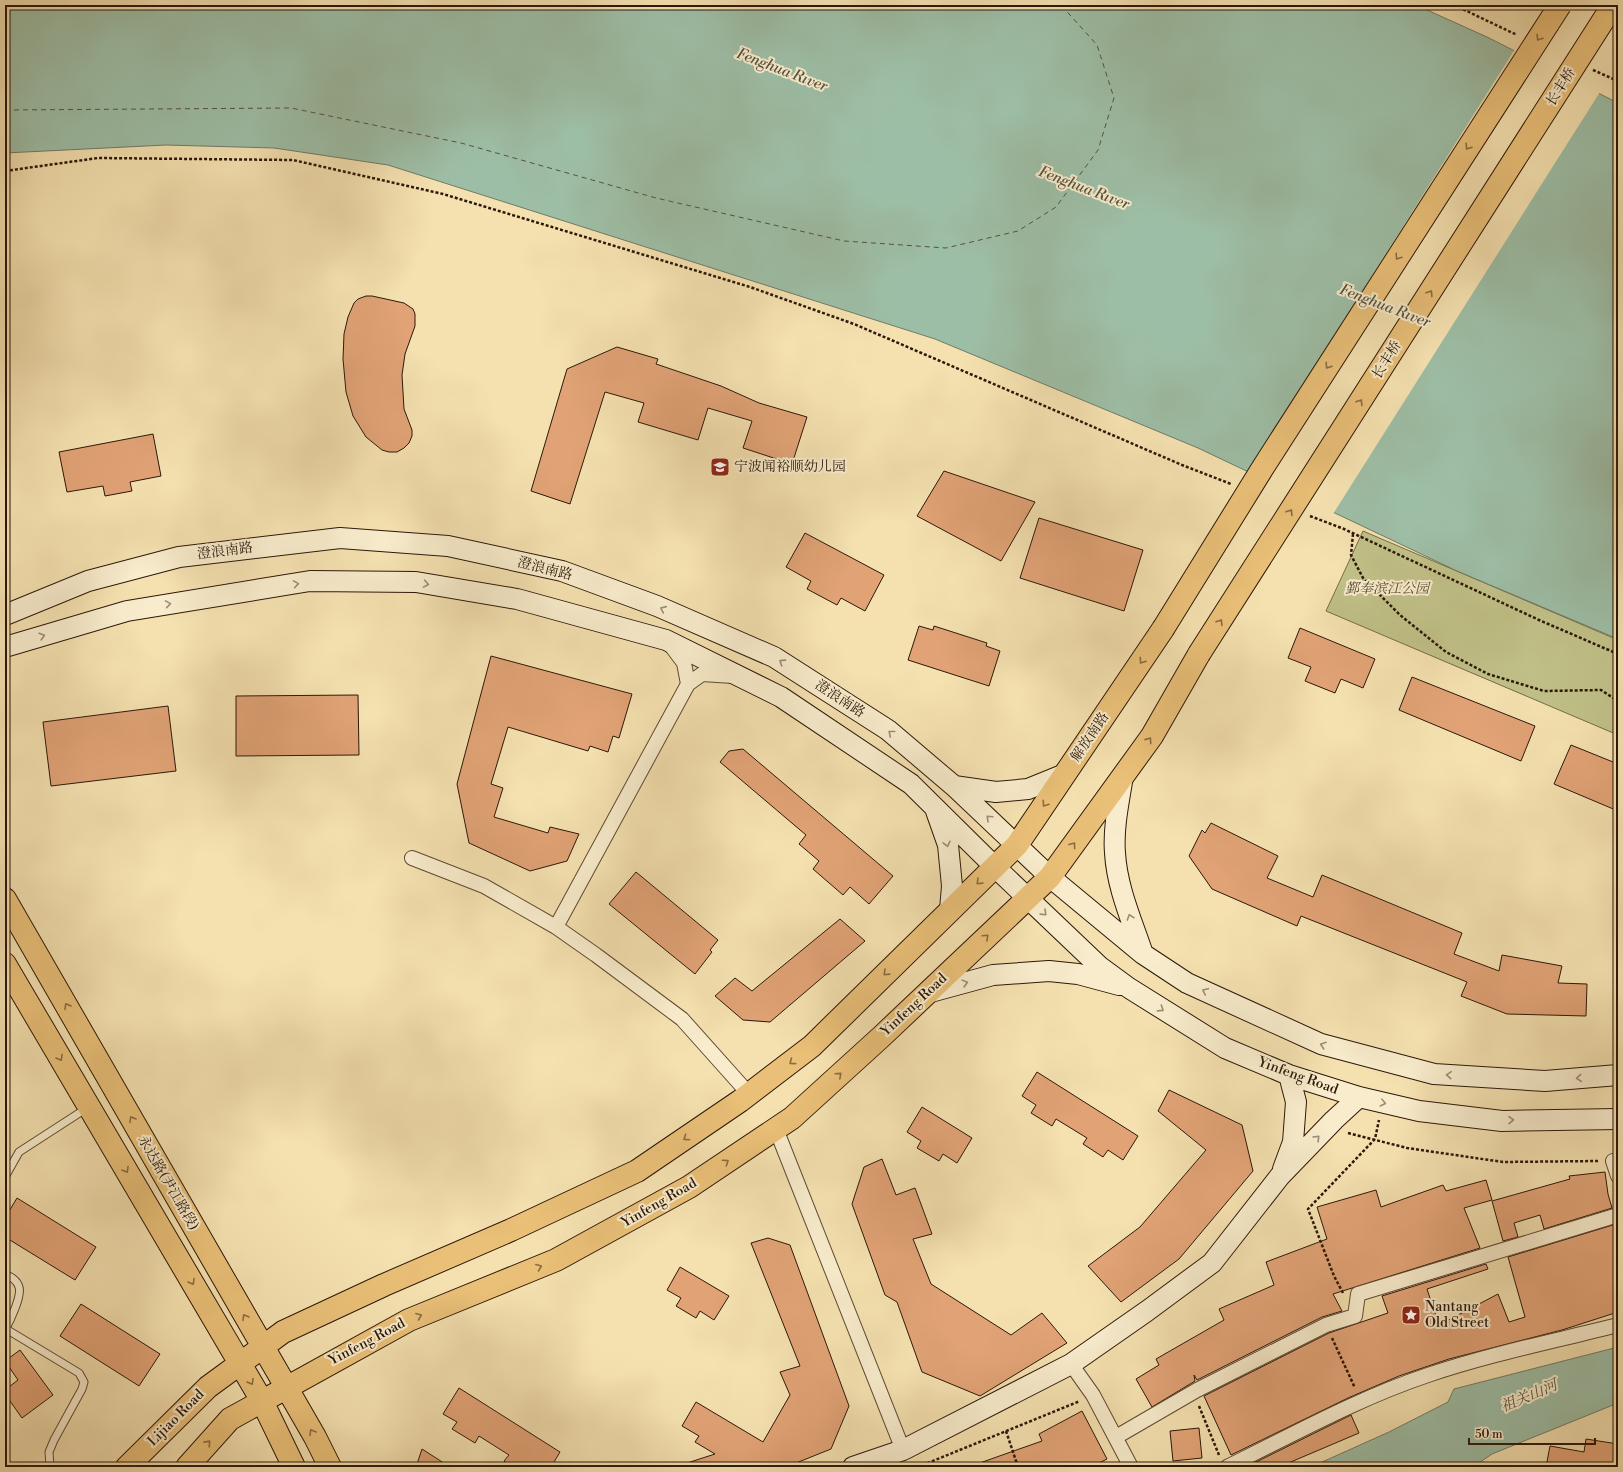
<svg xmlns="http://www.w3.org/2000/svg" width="1623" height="1472" font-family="'Libre Bodoni','Noto Serif SC',serif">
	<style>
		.green { fill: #c0c188; stroke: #766c48 }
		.water { fill: #9dbea6; stroke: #707b67 }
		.pier { fill: #f5e1b0 }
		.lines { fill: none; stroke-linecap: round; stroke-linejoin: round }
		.ferry { stroke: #545140; stroke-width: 1; stroke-dasharray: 5 4; stroke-linecap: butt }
		.building { fill: #e1a376; stroke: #2c1709 }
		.lane-casing { stroke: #5e4a33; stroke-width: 9 }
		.street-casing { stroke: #5e4a33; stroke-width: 16 }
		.secondary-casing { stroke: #2c1709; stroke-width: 22 }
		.primary-casing { stroke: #2c1709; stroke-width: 24 }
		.path { stroke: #2c1709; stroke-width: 2.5; stroke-dasharray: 3 2; stroke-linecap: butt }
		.lane { stroke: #f8eccc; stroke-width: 7 }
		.street { stroke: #f8eccc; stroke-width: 14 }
		.secondary { stroke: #f8eccc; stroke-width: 20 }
		.primary { stroke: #eac078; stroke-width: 22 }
		.primary-bridge-casing { stroke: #2c1709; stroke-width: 24; stroke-linecap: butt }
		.primary-bridge { stroke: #eac078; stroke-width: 22 }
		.oneway { stroke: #8b6c40 }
		.oneway2 { stroke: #9c8c74 }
		.labels { text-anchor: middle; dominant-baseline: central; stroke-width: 4; stroke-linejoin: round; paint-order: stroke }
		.street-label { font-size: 14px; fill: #2c1709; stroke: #f8eccc }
		.poi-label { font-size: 14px; fill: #2c1709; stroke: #f8eccc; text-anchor: start }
		.park-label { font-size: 14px; font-style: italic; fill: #584a2f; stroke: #f8eccc }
		.water-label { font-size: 15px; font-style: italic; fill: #545140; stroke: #f8eccc }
	</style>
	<rect width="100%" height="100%" fill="#f5e1b0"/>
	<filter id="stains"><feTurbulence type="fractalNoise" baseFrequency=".005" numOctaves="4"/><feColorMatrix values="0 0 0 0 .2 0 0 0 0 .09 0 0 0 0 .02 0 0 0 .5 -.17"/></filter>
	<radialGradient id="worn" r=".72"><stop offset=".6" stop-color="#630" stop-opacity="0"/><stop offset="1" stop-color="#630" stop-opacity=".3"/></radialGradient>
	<!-- green -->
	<path class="green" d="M1363,531L1618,640V735L1326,611Z"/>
	<!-- water -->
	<path class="water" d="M5,5H1416L1487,37L1618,103V639L1457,571L1198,448L935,339L388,165L274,148L166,145L5,153Z
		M1618,1347V1403L1492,1454L1473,1467H1311L1389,1432L1448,1402L1454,1389Z"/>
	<!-- pier -->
	<path class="pier" d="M1515,49L1600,92L1333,514L1247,474Z"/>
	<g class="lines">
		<!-- ferry -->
		<path class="ferry" d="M5,110L291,108L461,143L656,198L844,241L946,248L1018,231L1056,207L1098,150L1114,98L1097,45L1061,5"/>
	</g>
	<!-- building -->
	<path class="building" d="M366,296H372L404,303L413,309L415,314V326L405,354L402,375L404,409L412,430V436L409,443L404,448L397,452H389L382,450L366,437L353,416L346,392L343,359L344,334L348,317L354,303L358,299Z
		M617,347L658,359L656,364L721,386L759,403L807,417L792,464L743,448L752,421L708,408L698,440L638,422L644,403L605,392L570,504L531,491L567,369Z
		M153,434L161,476L130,482L132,491L105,496L103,486L67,492L59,452Z
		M944,471L1035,502L1001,561L917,516Z
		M1039,518L1143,550L1124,611L1020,578Z
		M805,533L884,575L865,611L841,598L837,605L807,589L811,581L786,567Z
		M919,626L933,630L934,626L987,643L986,646L1000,651L989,686L908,660Z
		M1300,628L1375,659L1363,688L1341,679L1335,693L1305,681L1311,667L1288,658Z
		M491,656L632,694L619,738L613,736L608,752L590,746L588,751L508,727L491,784L503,788L494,817L548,833L550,827L579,834L567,861L530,871L469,843L457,784Z
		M1412,677L1535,726L1521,761L1399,710Z
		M358,695L359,755L236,756V696Z
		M168,706L176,771L51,786L43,722Z
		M1571,745L1618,764V811L1554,784Z
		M743,749L893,876L869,904L850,887L843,895L813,869L819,861L799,844L806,835L720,762L729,751Z
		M1211,823L1278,856L1267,878L1313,897L1322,875L1462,933L1454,954L1499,971L1502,955L1562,966L1558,983L1587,984L1586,1016L1507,1014L1461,996L1467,982L1301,916L1297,926L1212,889L1189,856L1202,830L1205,833Z
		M636,872L718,940L710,950L712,952L695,974L609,904Z
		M840,919L865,941L770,1022L743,1020L715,996L735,978L752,991Z
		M1037,1072L1138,1136L1123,1160L1108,1150L1103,1157L1083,1144L1087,1138L1056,1119L1052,1126L1031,1113L1036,1105L1022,1096Z
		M1169,1090L1242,1125L1253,1171L1179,1259L1121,1302L1088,1266L1140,1227L1206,1150L1158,1111Z
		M922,1107L972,1138L957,1163L943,1154L939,1161L917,1148L921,1141L907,1132Z
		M882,1159L896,1195L915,1188L932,1234L913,1239L931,1284L1011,1335L1042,1313L1067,1343L980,1396L922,1372L897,1302L885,1295L852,1204L864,1167Z
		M1605,1172L1608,1194L1612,1208L1544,1229L1540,1215L1514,1223L1518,1237L1503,1241L1492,1201L1570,1179L1569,1176Z
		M1486,1180L1492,1200L1464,1208L1480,1248L1333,1294L1342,1311L1322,1317L1197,1380L1194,1375L1195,1381L1152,1407L1136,1379L1159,1365L1156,1359L1224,1320L1219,1309L1274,1285L1266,1262L1327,1239L1317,1207L1376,1190L1381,1207L1443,1185L1446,1191Z
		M17,1198L96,1247L75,1280L5,1237V1218Z
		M1616,1224L1618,1230V1312L1562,1330L1449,1359L1399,1376L1348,1398L1231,1455L1204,1396L1329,1333L1388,1313L1382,1296L1486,1264L1488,1269L1427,1289L1439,1325L1498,1294L1509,1322L1525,1317L1508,1257Z
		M768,1238L790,1245L849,1406L831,1449L786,1467H685L684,1464L715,1454L695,1442L699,1436L682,1426L696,1402L763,1442L790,1395L780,1372L800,1366L751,1243Z
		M680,1267L729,1296L714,1320L700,1311L696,1318L676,1306L681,1298L667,1290Z
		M81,1304L160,1354L139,1386L60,1336Z
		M20,1350L53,1395L22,1418L5,1394V1390L18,1380L5,1361Z
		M459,1388L560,1452L551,1467H513L504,1461L509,1455L479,1436L475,1443L452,1429L457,1422L443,1414Z
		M1082,1411L1107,1459L1091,1467H974V1465L1042,1441L1039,1434Z
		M1351,1415L1359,1433L1279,1467H1246Z
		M1199,1428L1202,1458L1173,1461L1170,1431Z
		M1586,1439L1618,1444V1467L1583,1463V1467H1546L1550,1446L1584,1452Z
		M422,1449L450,1467H416Z"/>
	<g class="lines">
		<!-- lane casing -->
		<g class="lane-casing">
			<path id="lane" d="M5,1177L19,1152L87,1108
				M5,1274C11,1277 17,1280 19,1287C22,1296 10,1321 5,1330
				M6,1329L79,1373L84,1382L82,1389L54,1440L49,1452L50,1467"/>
		</g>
		<!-- street casing -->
		<g class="street-casing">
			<path id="street" d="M669,643L684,663L688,684L702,674L733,676
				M688,684L556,927L596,955L682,1019L749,1094
				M412,858L484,886L556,927
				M776,1129L903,1450
				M1613,1161L1618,1176
				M1071,1364L1093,1395L1131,1467
				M1116,1437L1197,1390L1326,1325L1355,1316L1358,1294L1618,1215
				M1227,1467C1292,1435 1359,1398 1428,1375C1490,1354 1555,1341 1618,1325"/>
		</g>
		<!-- secondary casing -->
		<g class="secondary-casing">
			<path id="secondary" d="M5,615L88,581L179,557L340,538L448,546L562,571L657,606L774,657L888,730L954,786L1050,877L1143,954L1187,983L1321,1044L1434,1074L1545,1081L1618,1075
				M5,647L127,611L310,581L416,582L517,599L666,640L781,697L911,784L995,867L1099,966L1129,988L1225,1048L1289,1075L1359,1097L1419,1111L1502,1121L1618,1119
				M1123,776C1119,801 1113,828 1115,853C1117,888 1132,921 1143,954
				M954,786L996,792L1028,789L1065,774
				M936,811L948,845L952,886L950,910
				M927,993L993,975L1049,971L1078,974L1119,985
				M1283,1169L1293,1142L1296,1102L1289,1075
				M853,1467L903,1450L1071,1364L1147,1311L1212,1263L1280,1176L1334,1120L1359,1097"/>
		</g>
		<!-- primary casing -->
		<g class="primary-casing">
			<path id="primary" d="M5,899L315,1437L330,1467
				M5,964L262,1401L294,1467
				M127,1467L208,1387L283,1332L384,1285L511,1230L637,1171L740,1101L812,1046L1017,845L1163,629
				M187,1467L230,1419L409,1320L556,1260L689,1187L792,1118L881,1037L1050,877L1152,736L1199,654"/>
		</g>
		<!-- path -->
		<path class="path" d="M1454,5L1517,35
			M1593,70L1618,81
			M5,171L98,158L293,160L443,194L750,287L854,324L1182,465L1231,484
			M1310,516L1344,529L1539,620L1618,654
			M1353,534L1351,555L1363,578L1400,615L1446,652L1488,674L1544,691L1601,690L1618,701
			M1348,1133L1407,1148L1503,1162L1598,1161
			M1343,1293L1334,1276L1308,1209L1375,1139L1379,1120
			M1332,1338L1355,1388
			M1199,1406L1219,1455
			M1006,1431L1018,1467
			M918,1467L1080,1401"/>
		<!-- lane -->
		<use href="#lane" class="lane"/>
		<!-- street -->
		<use href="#street" class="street"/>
		<!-- secondary -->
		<use href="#secondary" class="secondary"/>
		<!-- primary -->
		<use href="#primary" class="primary"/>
		<!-- primary-bridge casing -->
		<g class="primary-bridge-casing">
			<path id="primary-bridge" d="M1163,629L1262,469L1560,5
				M1199,654L1613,5"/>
		</g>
		<!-- primary-bridge -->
		<use href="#primary-bridge" class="primary-bridge"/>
	</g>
	<!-- one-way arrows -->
	<defs><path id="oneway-chevron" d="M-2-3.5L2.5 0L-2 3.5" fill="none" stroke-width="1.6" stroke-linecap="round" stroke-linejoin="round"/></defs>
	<g class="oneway">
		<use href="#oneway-chevron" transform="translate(1539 38) rotate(123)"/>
		<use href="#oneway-chevron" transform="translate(1468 147) rotate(123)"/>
		<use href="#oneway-chevron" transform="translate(1398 257) rotate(123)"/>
		<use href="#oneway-chevron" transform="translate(1430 293) rotate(-58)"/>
		<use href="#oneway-chevron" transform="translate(1328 366) rotate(123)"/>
		<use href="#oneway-chevron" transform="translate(1360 402) rotate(-58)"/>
		<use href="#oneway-chevron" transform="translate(1290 512) rotate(-58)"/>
		<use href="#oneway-chevron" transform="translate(1220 622) rotate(-58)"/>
		<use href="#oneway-chevron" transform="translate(1142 661) rotate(124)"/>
		<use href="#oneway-chevron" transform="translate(1149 740) rotate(-55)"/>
		<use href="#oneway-chevron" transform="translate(1045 804) rotate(124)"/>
		<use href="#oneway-chevron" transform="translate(1073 845) rotate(-54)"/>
		<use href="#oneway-chevron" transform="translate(979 882) rotate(136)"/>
		<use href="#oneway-chevron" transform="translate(986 937) rotate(-43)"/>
		<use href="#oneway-chevron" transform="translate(886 973) rotate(136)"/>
		<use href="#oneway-chevron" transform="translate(67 1006) rotate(-120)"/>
		<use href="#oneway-chevron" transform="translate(60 1058) rotate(60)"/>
		<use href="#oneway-chevron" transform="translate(792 1062) rotate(143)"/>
		<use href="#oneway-chevron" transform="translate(839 1075) rotate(-42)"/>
		<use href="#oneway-chevron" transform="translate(132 1119) rotate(-120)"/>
		<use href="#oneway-chevron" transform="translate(686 1138) rotate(146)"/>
		<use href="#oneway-chevron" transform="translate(726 1162) rotate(-34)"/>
		<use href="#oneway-chevron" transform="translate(126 1170) rotate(60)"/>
		<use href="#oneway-chevron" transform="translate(539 1267) rotate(-22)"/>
		<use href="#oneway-chevron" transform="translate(192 1282) rotate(60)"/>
		<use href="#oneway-chevron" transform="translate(419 1316) rotate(-22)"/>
		<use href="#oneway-chevron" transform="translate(245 1317) rotate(-120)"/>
		<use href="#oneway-chevron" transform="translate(251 1382) rotate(60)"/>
		<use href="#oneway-chevron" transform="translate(312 1432) rotate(-120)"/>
		<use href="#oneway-chevron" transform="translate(208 1443) rotate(-48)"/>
	</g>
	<g class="oneway2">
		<use href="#oneway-chevron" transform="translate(296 584) rotate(-9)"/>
		<use href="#oneway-chevron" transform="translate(426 584) rotate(10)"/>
		<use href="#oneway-chevron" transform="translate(168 604) rotate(-9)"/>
		<use href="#oneway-chevron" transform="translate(663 609) rotate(-156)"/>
		<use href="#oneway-chevron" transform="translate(42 636) rotate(-17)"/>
		<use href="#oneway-chevron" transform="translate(782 662) rotate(-147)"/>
		<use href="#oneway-chevron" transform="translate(891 733) rotate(-141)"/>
		<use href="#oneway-chevron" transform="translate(989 818) rotate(-137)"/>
		<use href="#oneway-chevron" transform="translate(947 844) rotate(77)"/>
		<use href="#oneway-chevron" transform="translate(1044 913) rotate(44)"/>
		<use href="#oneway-chevron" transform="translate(1130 917) rotate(-109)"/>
		<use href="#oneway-chevron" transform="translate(965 983) rotate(-15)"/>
		<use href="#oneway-chevron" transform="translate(1205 991) rotate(-155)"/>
		<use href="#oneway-chevron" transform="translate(1161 1009) rotate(33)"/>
		<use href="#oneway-chevron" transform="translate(1323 1045) rotate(-162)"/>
		<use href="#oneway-chevron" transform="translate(1449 1075) rotate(-176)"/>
		<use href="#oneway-chevron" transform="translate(1579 1078) rotate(175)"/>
		<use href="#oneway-chevron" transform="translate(1383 1103) rotate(14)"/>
		<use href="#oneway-chevron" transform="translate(1511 1120) rotate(-1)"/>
		<use href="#oneway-chevron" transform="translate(1317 1138) rotate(-46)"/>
	</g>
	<!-- icons -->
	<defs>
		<g id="school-square" transform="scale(1)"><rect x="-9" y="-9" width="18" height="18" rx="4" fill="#8f2418" stroke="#f8eccc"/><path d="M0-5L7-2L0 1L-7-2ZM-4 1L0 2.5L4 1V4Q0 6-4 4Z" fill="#fff"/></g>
		<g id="sight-square" transform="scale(1)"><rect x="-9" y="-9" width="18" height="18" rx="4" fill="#8f2418" stroke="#f8eccc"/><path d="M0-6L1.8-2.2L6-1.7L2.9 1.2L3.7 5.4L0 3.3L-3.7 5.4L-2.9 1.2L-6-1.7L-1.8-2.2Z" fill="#fff"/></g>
	</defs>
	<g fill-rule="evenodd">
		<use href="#school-square" x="720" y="467"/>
		<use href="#sight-square" x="1411" y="1315"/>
	</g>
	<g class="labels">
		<!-- street labels -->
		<g class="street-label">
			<text transform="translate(1561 87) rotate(-58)">长丰桥</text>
			<text transform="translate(1387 360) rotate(-58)">长丰桥</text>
			<text transform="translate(225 551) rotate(-7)">澄浪南路</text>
			<text transform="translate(545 569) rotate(14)">澄浪南路</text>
			<text transform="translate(840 699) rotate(33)">澄浪南路</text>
			<text transform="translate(1090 737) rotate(-56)">解放南路</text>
			<text transform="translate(914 1005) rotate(-43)">Yinfeng Road</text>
			<text transform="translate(1298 1076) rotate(20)">Yinfeng Road</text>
			<text transform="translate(168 1183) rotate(60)">永达路(尹江路段)</text>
			<text transform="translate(659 1203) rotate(-30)">Yinfeng Road</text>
			<text transform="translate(367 1342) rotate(-28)">Yinfeng Road</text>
			<text transform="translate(176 1418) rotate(-45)">Lijiao Road</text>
		</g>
		<!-- poi labels -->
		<g class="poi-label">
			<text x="734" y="467">宁波闻裕顺幼儿园</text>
			<text x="1425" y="1307">Nantang<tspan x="1425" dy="16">Old Street</tspan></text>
		</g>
		<!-- park labels -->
		<g class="park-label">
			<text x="1387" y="589">鄞奉滨江公园</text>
		</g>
		<!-- water labels -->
		<g class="water-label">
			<text transform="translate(782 70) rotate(21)">Fenghua Rıver</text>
			<text transform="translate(1084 188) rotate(21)">Fenghua Rıver</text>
			<text transform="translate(1385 306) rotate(21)">Fenghua Rıver</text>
			<text transform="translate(1529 1396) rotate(-23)">祖关山河</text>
		</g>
	</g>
	<!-- margin -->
	<rect width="1623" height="1472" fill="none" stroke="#f5e1b0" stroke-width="20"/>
	<rect x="6" y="6" width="1611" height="1460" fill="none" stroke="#2c1709" stroke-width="2"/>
	<rect x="10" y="10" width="1603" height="1452" fill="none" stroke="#2c1709"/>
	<!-- scale -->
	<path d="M1469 1438v6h126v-6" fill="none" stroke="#2c1709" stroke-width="2"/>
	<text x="1475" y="1438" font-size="12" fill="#2c1709" stroke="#f8eccc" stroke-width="3" paint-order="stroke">50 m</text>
	<rect width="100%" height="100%" filter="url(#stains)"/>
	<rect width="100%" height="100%" fill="url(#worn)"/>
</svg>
